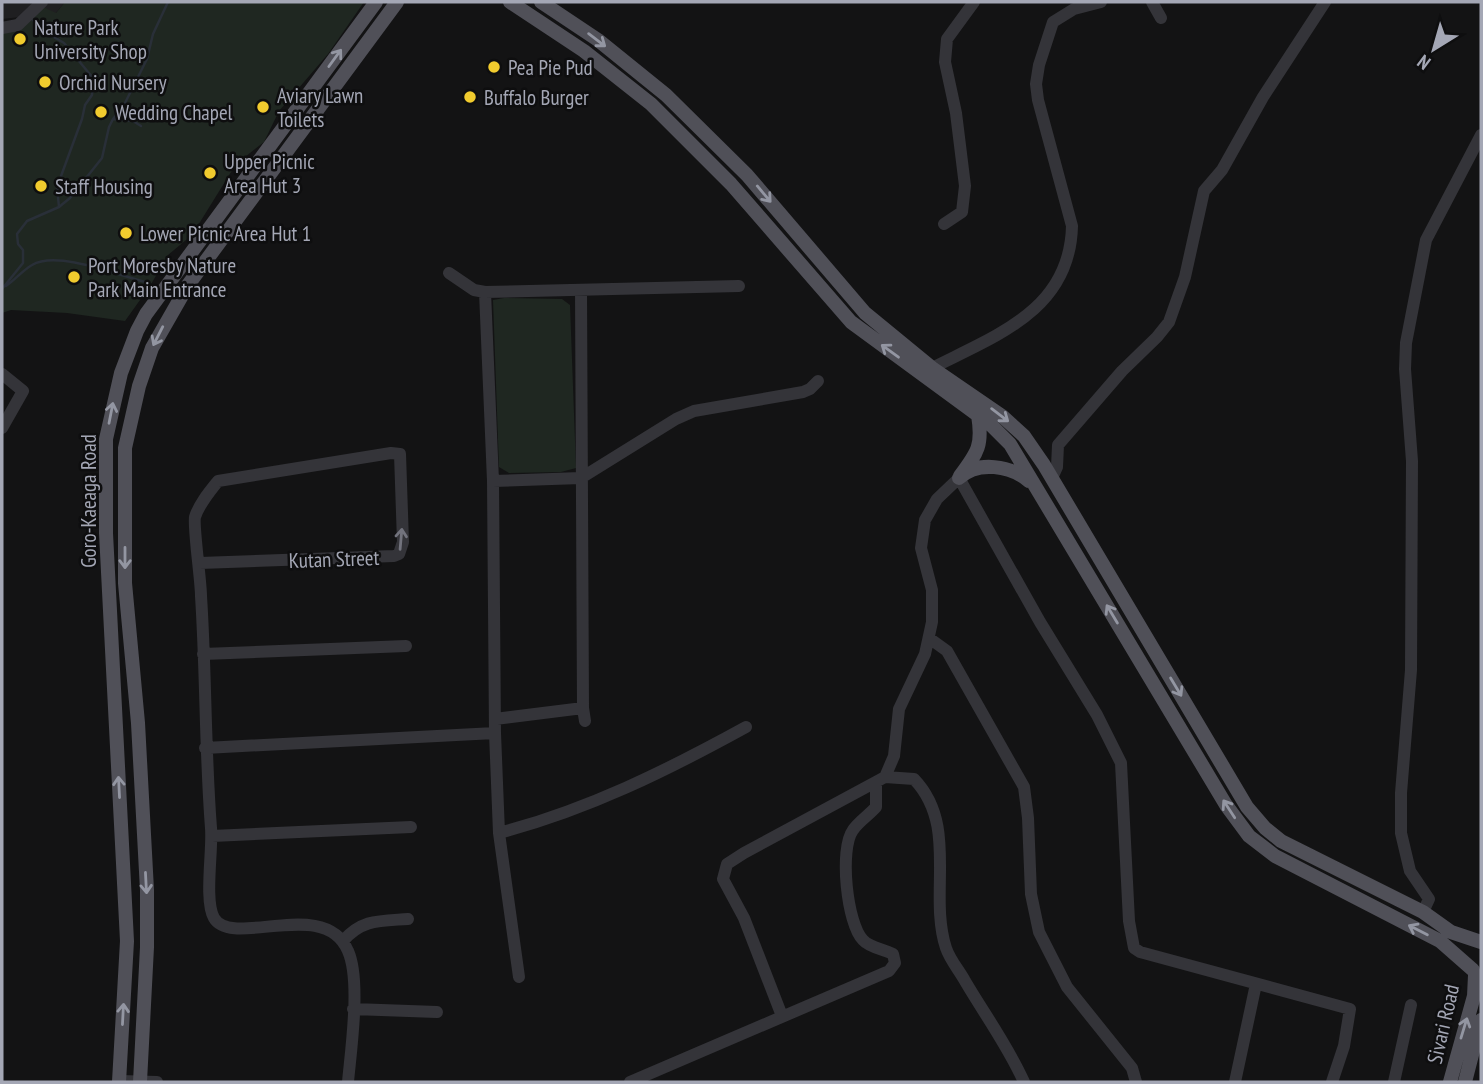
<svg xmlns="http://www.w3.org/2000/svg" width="1483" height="1084" font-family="'PT Sans Narrow',sans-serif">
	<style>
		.built { fill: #1f1f21 }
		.green { fill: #1f2721 }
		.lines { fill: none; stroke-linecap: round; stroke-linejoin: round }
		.stream { stroke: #292f38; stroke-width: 2.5 }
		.minor { stroke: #343439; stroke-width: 12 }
		.major { stroke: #505058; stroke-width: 14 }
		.oneway { stroke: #9396a2 }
		.oneway2 { stroke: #72737d }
		.poi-dot { fill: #f1cb2e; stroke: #0e0e0f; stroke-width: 2.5 }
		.labels { text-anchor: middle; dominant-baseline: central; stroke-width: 5; stroke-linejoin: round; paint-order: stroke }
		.poi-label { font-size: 21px; fill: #a4a7b5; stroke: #0e0e0f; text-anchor: start }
		.street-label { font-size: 21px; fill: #a4a7b5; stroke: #0e0e0f }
	</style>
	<rect width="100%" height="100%" fill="#131314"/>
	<!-- built -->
	<path class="built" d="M2,2H65L56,13L2,19Z"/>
	<!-- green -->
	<path class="green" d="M65,2H364L328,54L279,111L264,142L236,164L192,235L168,255L150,286L125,321L67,313L11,310L2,313V27L39,5L56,13Z
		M504,298L562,299L570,305L576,468L561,472L509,473L499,467L493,300Z"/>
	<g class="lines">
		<!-- stream -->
		<path class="stream" d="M33,20L47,33L64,43L93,78L92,95L85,105L82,119L57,187L59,207
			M113,119L123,107L147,59L153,34L168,2
			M6,286C15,280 23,270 32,265C57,250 118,275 145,282
			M2,289L23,263V250L18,244L17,234L27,221L59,207L70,198L102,158L109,127L113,119L133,121L141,126"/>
		<!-- minor -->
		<path class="minor" d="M1152,2L1161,18
			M2,28L18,25L42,2
			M944,224L962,212L965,186L956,113L945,62L947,39L974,2
			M449,273L474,290L485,292L739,286
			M581,290L583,708L585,721
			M485,292L493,481L495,733L499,833L519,977
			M932,368C997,335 1070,310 1072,226L1038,100L1036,84L1039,65L1053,22L1074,9L1101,2
			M2,374L23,391L2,428
			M1052,478L1057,467L1058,445L1122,371L1157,337L1169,322L1185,277L1204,191L1222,170L1263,97L1325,2
			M493,481L581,478L676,419L694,411L803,392L810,389L818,381
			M200,563L394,556L399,554L403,542L400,454L391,453L218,481C210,491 199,504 195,517C193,526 201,581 201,596C206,673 205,751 211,828C213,849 204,901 214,918C232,949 325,896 348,951C361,980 351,1049 348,1082
			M929,638L947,651L1024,787L1028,818L1031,894L1039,932L1067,987L1132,1068L1136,1082
			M203,654L406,646
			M495,719L583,708
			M205,748L495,733
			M885,777L914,779C959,826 928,893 946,948C950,960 959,970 965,981C985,1015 1008,1046 1024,1082
			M499,833C587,810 666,771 746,727
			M212,836L411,827
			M1423,912L1429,899L1410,871L1401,833V793L1411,670L1412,461L1405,369L1406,343L1426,240L1481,135
			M343,941C362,919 380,921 408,919
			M353,1009L437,1012
			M782,1016L744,918L723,879L727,864L744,853L885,777L894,756L899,709L925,654L932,622V590L921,548L925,520L937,499L959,478L1040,622L1097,715L1121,763L1129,921L1134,948L1140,952L1350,1009L1344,1046L1332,1082
			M120,1081L157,1082
			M630,1082L889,971L895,963L893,954C884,949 870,948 863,940C847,924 839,849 853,830C858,822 869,815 876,807V784
			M1235,1082L1256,984
			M1394,1082L1411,1005"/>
		<!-- major -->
		<path class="major" d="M510,2L584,51L651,104L731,184L851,322L971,410L991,425L1010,444L1226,805L1249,836L1275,856L1440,941L1473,970
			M541,2L598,40L666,95L747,175L865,313L932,368L1002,416L1024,436L1044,465L1247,807L1265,828L1281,841L1423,912L1451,932L1481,942
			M960,476C978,452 983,445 978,415
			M959,478C978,460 1011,466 1029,481
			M119,1082L127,941L106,533V439L121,373L137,331L146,314L376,2
			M140,1082L147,947V890L138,723L125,583V448L139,386L152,348L188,285L397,2
			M1450,1082L1474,996L1475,975
			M1465,1082L1481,1020"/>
	</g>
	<!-- one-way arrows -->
	<defs><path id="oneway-shaft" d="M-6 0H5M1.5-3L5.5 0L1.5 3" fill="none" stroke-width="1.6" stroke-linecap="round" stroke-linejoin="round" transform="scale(1.75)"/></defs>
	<g class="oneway">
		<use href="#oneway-shaft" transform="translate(597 40) rotate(37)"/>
		<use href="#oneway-shaft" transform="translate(335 58) rotate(-54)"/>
		<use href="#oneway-shaft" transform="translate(764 194) rotate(50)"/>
		<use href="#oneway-shaft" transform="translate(158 336) rotate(117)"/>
		<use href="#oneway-shaft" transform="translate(890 351) rotate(-144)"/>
		<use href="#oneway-shaft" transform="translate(111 413) rotate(-79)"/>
		<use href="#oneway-shaft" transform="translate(1000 415) rotate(37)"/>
		<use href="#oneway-shaft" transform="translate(125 558) rotate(90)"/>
		<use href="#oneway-shaft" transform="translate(1112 614) rotate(-121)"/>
		<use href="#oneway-shaft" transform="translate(1176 687) rotate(59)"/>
		<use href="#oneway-shaft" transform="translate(119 787) rotate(-93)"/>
		<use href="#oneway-shaft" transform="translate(1229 809) rotate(-123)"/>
		<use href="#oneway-shaft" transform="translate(146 883) rotate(87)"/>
		<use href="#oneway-shaft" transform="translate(1418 930) rotate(-153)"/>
		<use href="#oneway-shaft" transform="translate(123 1014) rotate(-87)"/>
		<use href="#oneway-shaft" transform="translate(1464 1028) rotate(-73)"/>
	</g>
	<use class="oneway2" href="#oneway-shaft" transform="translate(401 539) rotate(-85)"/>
	<!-- markers -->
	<g class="poi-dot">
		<circle cx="20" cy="39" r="7"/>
		<circle cx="494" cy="67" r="7"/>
		<circle cx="45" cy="82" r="7"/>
		<circle cx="470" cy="97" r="7"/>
		<circle cx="263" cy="107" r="7"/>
		<circle cx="101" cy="112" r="7"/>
		<circle cx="210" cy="173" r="7"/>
		<circle cx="41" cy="186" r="7"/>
		<circle cx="126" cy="233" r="7"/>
		<circle cx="74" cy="277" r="7"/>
	</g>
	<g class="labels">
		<!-- poi labels -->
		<g class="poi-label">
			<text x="34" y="27">Nature Park<tspan x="34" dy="24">University Shop</tspan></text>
			<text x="508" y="67">Pea Pie Pud</text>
			<text x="59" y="82">Orchid Nursery</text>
			<text x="277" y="95">Aviary Lawn<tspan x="277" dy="24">Toilets</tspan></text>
			<text x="484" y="97">Buffalo Burger</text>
			<text x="115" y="112">Wedding Chapel</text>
			<text x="224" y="161">Upper Picnic<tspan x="224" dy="24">Area Hut 3</tspan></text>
			<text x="55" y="186">Staff Housing</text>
			<text x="140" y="233">Lower Picnic Area Hut 1</text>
			<text x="88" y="265">Port Moresby Nature<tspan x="88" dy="24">Park Main Entrance</tspan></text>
		</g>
		<!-- street labels -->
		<g class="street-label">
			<text transform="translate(88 501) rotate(-90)">Goro-Kaeaga Road</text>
			<text transform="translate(334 559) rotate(-2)">Kutan Street</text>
			<text transform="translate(1443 1024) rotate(-77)">Sivari Road</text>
		</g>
	</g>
	<!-- border -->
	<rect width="1483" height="1084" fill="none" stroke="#a4a7b5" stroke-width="7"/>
	<!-- north arrow -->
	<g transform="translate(1434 49) rotate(217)" stroke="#0e0e0f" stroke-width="5" paint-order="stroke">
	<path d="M0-5L12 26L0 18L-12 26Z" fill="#a4a7b5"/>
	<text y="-10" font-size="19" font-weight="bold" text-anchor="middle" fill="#a4a7b5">N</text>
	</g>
</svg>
